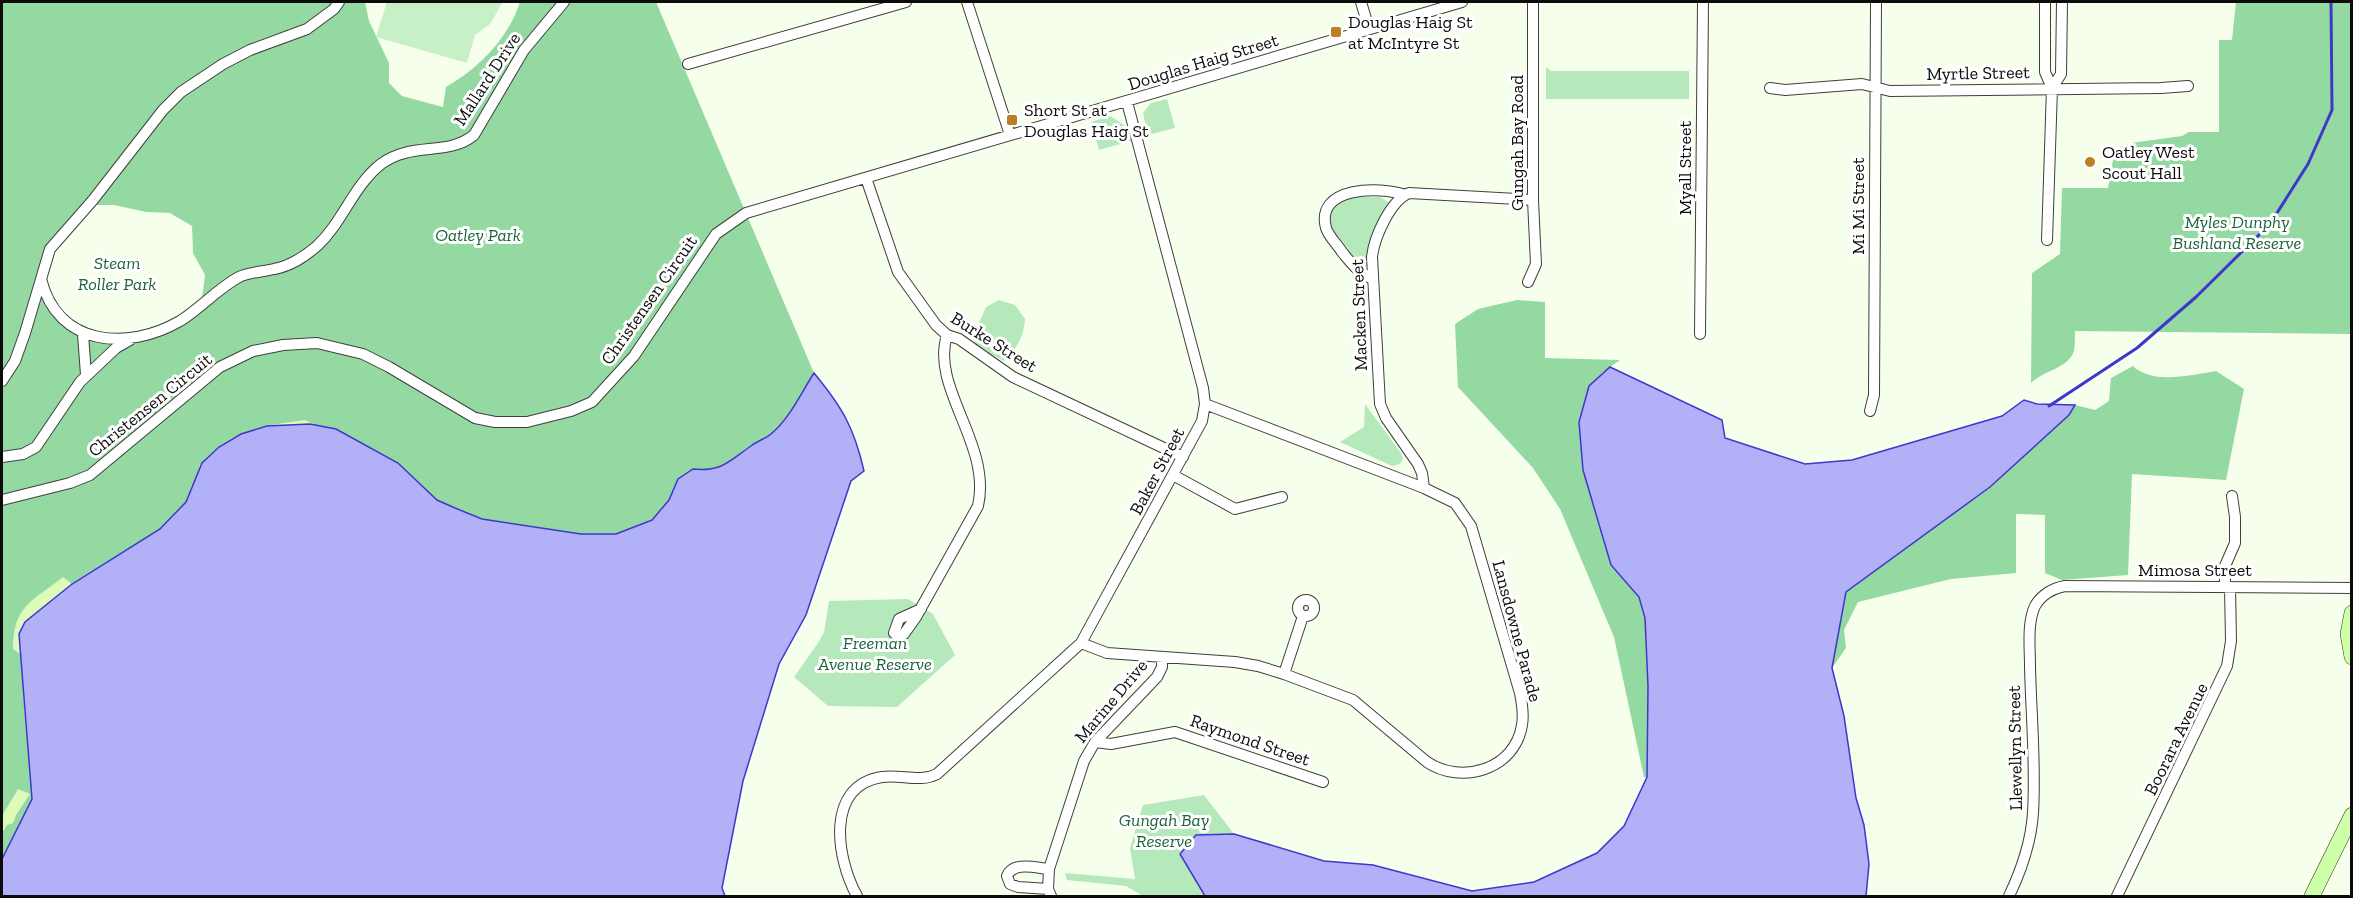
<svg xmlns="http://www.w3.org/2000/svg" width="2353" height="898" font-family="'Zilla Slab',serif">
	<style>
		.green { fill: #b5e9bc }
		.forest { fill: #95d9a2; fill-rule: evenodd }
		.sand { fill: #defab8 }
		.pitch { fill: #c7f0c7 }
		.water { fill: #b2b0f6; stroke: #3e37cd; stroke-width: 1.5 }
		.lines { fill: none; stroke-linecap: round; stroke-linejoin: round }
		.stream { stroke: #3e37cd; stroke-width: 3 }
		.street-casing { stroke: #3f3f3f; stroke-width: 12 }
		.secondary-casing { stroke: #2e2e2e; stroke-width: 16 }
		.street { stroke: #fff; stroke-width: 10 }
		.secondary { stroke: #cfffa6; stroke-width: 15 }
		.poi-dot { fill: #bb7f25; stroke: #fff; stroke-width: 2 }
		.labels { text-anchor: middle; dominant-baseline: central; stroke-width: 6; stroke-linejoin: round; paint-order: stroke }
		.poi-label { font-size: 18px; fill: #0c0c0c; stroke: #fff; text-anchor: start }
		.street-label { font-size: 18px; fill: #0c0c0c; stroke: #fff }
		.park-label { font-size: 18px; font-style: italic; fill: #1d633c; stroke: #fff }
	</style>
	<rect width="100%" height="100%" fill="#f6ffeb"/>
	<!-- green -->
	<path class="green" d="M1546,67L1551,71H1689V99H1546Z
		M1167,99L1175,128L1148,135L1143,113L1151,103Z
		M1110,116L1124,125L1131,141L1099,150L1091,122Z
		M1349,197H1380L1390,203L1369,242L1367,266L1364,269C1357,264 1351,255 1345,247C1327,226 1321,212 1349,197Z
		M999,300L1015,305L1025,319C1024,337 1017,348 1004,361L975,346L974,334L986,307Z
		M1365,404L1401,453L1403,459L1400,464L1392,466L1340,442L1364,427Z
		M908,599L933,614L955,655L897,707L828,706L794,677L818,643L824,632L829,601Z
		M1204,795L1234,834L1196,835L1180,854L1205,896H1143L1126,886L1067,880L1065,873L1135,879L1130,848L1143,805Z"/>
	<!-- forest -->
	<path class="forest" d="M2,2H365L369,21L389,63V83L402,96L443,107L446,87C479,68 508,39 520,2H656L814,373C801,393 790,418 771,434C765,439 757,441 751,446C729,461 722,472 693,469L678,479L669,500L652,519L616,534H581L482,519L437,500L398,463L192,485L186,502L160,529L72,583L23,692L32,799L2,859ZM95,205H114L146,212L170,213L192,226L193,253L205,275L201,306L136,337L76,330L44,289L53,245Z
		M2236,2H2351V334L2075,331C2075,337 2075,345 2074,351C2068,369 2044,370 2031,383L2032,273L2060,254L2062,188H2108L2115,149L2131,143L2182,136L2189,132H2219V40H2232Z
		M1517,300L1545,302V358L1620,360L1603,372L1589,386L1579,422L1583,470L1611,565L1639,597L1645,618L1648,686L1647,777H1644L1614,637L1560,509L1533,468L1458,387L1455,324L1478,309Z
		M2133,366C2153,385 2190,375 2216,371L2244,389L2226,480L2132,474L2128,575L2062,580L2045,573V515L2016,514V573L1951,579L1858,602L1844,630L1846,648L1832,668L1846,592L1990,487L2069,415L2075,405L2095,410L2109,401L2111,378Z"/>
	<!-- sand -->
	<path class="sand" d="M305,420L318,426L201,475L199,466C229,430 260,426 305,420Z
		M63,577L72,584L25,622L19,634L20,654L13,649C13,605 33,601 63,577Z
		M18,789L30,794L16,815L13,823L7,825L2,833V816Z"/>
	<!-- pitch -->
	<path class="pitch" d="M387,2H503L490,24L475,35L467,63L376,37Z"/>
	<!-- water -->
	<path class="water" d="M1610,367L1722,420L1725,438L1805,464L1852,460L2002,416L2024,400L2037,404L2075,405L2069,415L1990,487L1846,592L1832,668L1844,716L1856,798L1864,825L1869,864L1866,896H1205L1180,854L1196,835L1234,834L1324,861L1373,865L1472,891L1534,882L1597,853L1624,826L1647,777L1648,686L1645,618L1639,597L1611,565L1583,470L1579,422L1589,386Z
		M814,373C842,407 854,427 864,471L851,481L806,615L779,664L743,781L722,888L725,896H2V859L32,799L19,634L25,622L72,584L160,529L186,502L202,463L219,447L241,434L267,426L310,424L336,429L398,463L437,500L455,508L482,519L581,534H616L652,520L669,500L678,479L693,469C722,472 729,461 751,446C757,441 765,439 771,434C790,418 801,393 814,373Z"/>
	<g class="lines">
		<!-- stream -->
		<path class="stream" d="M2049,406L2137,348L2196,297L2270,224L2308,164L2332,110L2331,2"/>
		<!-- street casing -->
		<g class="street-casing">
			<path id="street" d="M967,2L1010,135
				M1361,2L1369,29
				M2045,2V72L2052,88L2047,240
				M688,64L906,2
				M1770,88L1785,90L1862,84L1890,91L2161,88L2188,86
				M2052,88L2061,74L2062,2
				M866,178L898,272L936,325L947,335L959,339L1013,377L1183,457
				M41,279C58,347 128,351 180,321C201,308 217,289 239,277C249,272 262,272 274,269C291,266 304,257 317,246C343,222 353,186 381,164C412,141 447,157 474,135L524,50L564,2
				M1373,279C1358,273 1352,264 1342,252C1337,244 1329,237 1326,228C1315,186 1380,186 1405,195
				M1528,282L1536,264L1533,200V2
				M83,334L86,375
				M1700,334L1703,2
				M2,381L15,361L25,333L50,249L93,200L163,110L181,92L223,64L250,50L307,29L334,9L339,2
				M1870,411L1874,395L1876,2
				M2,457L23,454L36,447L80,382L116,348L130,340
				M1173,475L1235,509L1282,497
				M1424,488L1422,473L1418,464L1386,418L1380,404L1372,257C1374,238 1390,201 1409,193L1533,200
				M2,500L70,483L90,475L220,367L253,351L283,345L317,343L363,354L389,367L475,418L495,422H527L571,411L592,402L634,356L716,234L746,213L1462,2
				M2225,587V566L2235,543V517L2232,496
				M1298 608a8 8 0 1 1 16 0a8 8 0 1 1-16 0Z
				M921,609L899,619L894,633L899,635L904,634L916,617L978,506C992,444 930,388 947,335
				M1081,643L1107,653L1235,662L1258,666L1284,674L1353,700L1427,762C1461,785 1515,770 1522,725C1524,714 1522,703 1520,693L1471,526L1455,503L1424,488L1205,404
				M1284,674L1303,616
				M1095,742L1111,744L1175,732L1323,782
				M1048,889L1018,887L1010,884L1007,876C1013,861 1036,868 1049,869
				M857,896C837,860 824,786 882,777C901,774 920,783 937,774L1081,643L1202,421L1205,404L1203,388L1127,102
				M1051,896L1048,889L1049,869L1084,761L1095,742L1157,677L1162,667V657
				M2009,896C2022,869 2031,843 2033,813C2036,764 2031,714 2030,666C2030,647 2027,623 2035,606C2041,595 2053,588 2065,586L2352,588
				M2117,896L2227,666L2231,641L2230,587"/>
		</g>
		<!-- secondary casing -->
		<g class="secondary-casing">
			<path id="secondary" d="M2352,613L2348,634L2352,657
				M2312,896L2352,815"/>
		</g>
		<!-- street -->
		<use href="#street" class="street"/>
		<!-- secondary -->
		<use href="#secondary" class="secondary"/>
	</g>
	<!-- markers -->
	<g class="poi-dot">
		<rect x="1330" y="26" width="12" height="12" rx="3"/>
		<rect x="1006" y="114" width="12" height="12" rx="3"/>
		<circle cx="2090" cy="162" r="6"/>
	</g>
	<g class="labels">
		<!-- poi labels -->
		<g class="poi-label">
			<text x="1348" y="22">Douglas Haig St<tspan x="1348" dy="21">at McIntyre St</tspan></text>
			<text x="1024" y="110">Short St at<tspan x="1024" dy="21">Douglas Haig St</tspan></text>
			<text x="2102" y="152">Oatley West<tspan x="2102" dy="21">Scout Hall</tspan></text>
		</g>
		<!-- street labels -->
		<g class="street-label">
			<text transform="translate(1203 62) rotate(-17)">Douglas Haig Street</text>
			<text transform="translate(1978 73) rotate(-1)">Myrtle Street</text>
			<text transform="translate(487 79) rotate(-57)">Mallard Drive</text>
			<text transform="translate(1517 143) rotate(-90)">Gungah Bay Road</text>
			<text transform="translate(1685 168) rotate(-90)">Myall Street</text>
			<text transform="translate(1858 206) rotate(-90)">Mi Mi Street</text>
			<text transform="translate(649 300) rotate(-55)">Christensen Circuit</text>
			<text transform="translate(1359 315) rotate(-92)">Macken Street</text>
			<text transform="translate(994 342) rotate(32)">Burke Street</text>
			<text transform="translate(150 405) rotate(-39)">Christensen Circuit</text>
			<text transform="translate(1157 471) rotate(-62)">Baker Street</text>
			<text x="2195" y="570">Mimosa Street</text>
			<text transform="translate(1517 631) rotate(75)">Lansdowne Parade</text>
			<text transform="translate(1111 701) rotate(-50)">Marine Drive</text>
			<text transform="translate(2176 739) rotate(-64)">Boorara Avenue</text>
			<text transform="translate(1250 740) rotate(19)">Raymond Street</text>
			<text transform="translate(2015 748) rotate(-91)">Llewellyn Street</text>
		</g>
		<!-- park labels -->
		<g class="park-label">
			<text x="2237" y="222">Myles Dunphy<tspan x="2237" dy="21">Bushland Reserve</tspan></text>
			<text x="478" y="235">Oatley Park</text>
			<text x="117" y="263">Steam<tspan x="117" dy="21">Roller Park</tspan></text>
			<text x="875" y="643">Freeman<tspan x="875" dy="21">Avenue Reserve</tspan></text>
			<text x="1164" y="820">Gungah Bay<tspan x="1164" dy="21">Reserve</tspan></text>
		</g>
	</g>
	<!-- border -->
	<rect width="2353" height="898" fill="none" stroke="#0c0c0c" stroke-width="6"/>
</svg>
